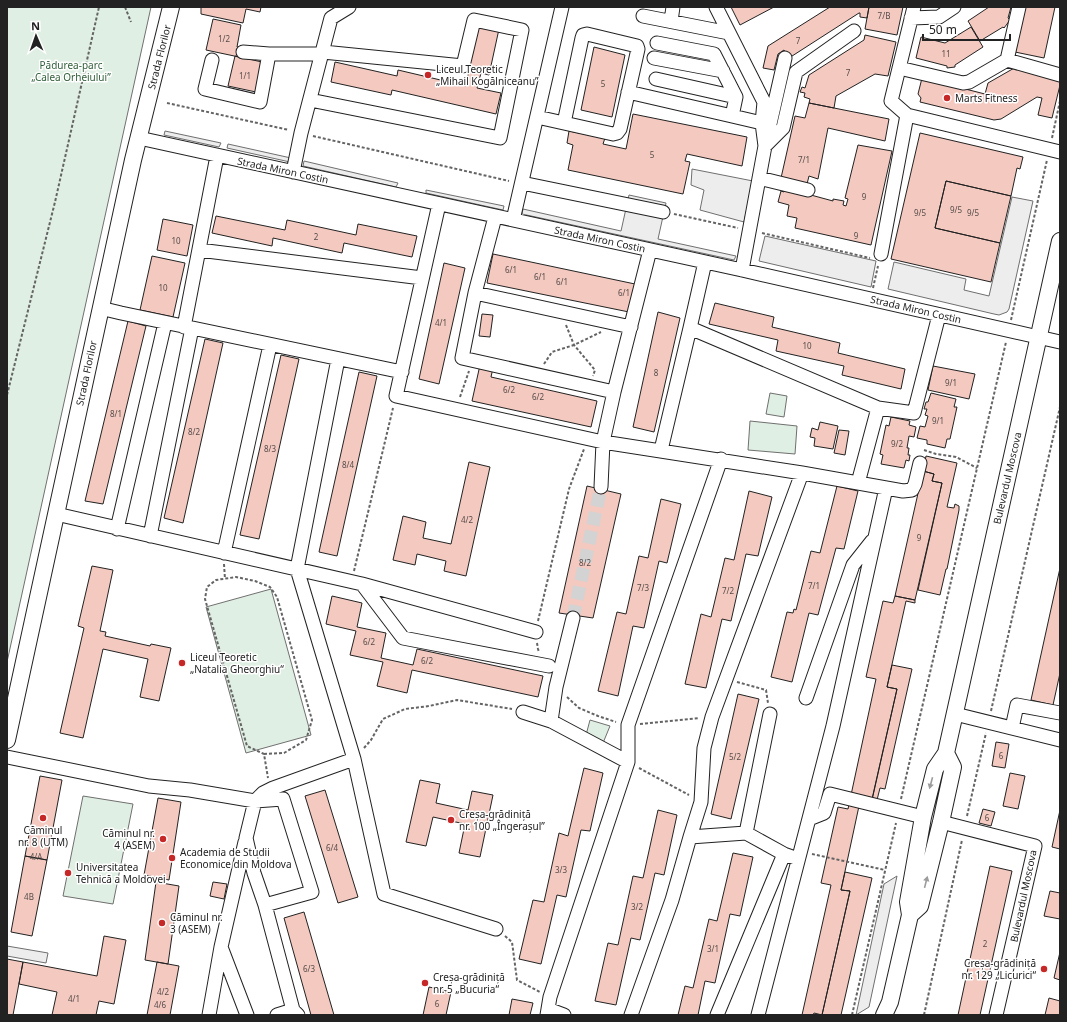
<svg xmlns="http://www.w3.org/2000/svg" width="1067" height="1022" font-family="'Noto Sans',sans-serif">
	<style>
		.green { fill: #e0efe3; stroke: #6f6f6f }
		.parking { fill: #ededed; stroke: #6f6f6f }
		.building { fill: #f3c9c0; stroke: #222 }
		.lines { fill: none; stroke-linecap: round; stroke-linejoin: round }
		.minor-tunnel { stroke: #d3d3d3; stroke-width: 13; stroke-dasharray: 13 6; stroke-linecap: butt }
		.minor-casing { stroke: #222; stroke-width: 15 }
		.major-casing { stroke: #222; stroke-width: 18 }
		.path { stroke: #646464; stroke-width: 2; stroke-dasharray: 3 2; stroke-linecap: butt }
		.minor { stroke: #fff; stroke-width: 13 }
		.major { stroke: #fff; stroke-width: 16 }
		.oneway { fill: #9c9c9c }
		.poi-dot { fill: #c62828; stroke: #fff; stroke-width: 1.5 }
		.labels { text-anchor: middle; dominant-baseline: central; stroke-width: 3; stroke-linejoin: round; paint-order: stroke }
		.number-label { font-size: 8px; fill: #564c4a }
		.street-label { font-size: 10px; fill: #222; stroke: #fff }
		.park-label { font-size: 10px; fill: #2f5e38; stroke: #fff }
		.poi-label { font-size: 10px; fill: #222; stroke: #fff; text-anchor: start }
	</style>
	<rect width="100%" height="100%" fill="#fff"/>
	<!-- green -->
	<path class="green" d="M7,7H151L7,662Z
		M770,393L787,396L784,417L766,414Z
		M750,421L797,426L795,454L748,450Z
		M271,589L311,735L246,753L206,607Z
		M590,720L610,726L603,743L586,735Z
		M83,796L133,804L113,904L63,896Z"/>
	<!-- parking -->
	<path class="parking" d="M165,131L221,143L219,147L164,135Z
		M228,144L291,158L290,162L227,148Z
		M304,161L398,183L396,187L303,166Z
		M692,169L753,181L744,222L700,210L704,190L691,185Z
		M426,190L504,206L503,210L426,193Z
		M629,195L666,203L658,239L736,256L734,260L522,214L523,209L621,231Z
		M1012,197L1033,201L1009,309L1007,312L999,315L994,314L888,289L894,262L966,279L964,290L989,296Z
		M765,236L876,261L871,287L759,261Z
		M897,876L869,1007L856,1015L884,884Z
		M7,946L48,953L46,963L7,956Z"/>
	<!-- building -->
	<path class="building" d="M201,7H261L260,12L246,9L243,23L201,14Z
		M731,7H774L740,25Z
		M830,7H869L867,18L860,17V13H859L789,58L784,50L778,54L774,70L763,68L768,46Z
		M869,7H903L897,35L865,29Z
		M989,7H1011L1008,18L1010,20L1004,28L1003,27L980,41L968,21Z
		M1025,7H1055L1044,58L1015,52Z
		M213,19L241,25L237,47L241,48L239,57L206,50Z
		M478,24L499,29L489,75L481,73L477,88L501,93L496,114L392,90L391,95L331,82L335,62L397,76L398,70L466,86L469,70H468Z
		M971,27L983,47L955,65V67L947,68V66L916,58L921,37L945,43Z
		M865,35L896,42L888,76L875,74L836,96L834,108L809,103L810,99L804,97L805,93L800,92L802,87L805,88L809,75L864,40Z
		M594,47L625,55L612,117L581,110Z
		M235,56L262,62L256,92L228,86Z
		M1016,67L1060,78V85L1052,118L1038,115L1042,98L1037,97L1001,119L994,120L920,102L921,98L918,94L922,78L985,94L988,83Z
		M809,103L889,119L885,141L828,128L818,179L809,176L807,184L781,178L795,116L805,118Z
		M633,114L747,137L742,166L687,154L685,161L690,162L683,194L568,170L573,145L567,143L569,131L605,138L603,144L626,149Z
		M920,133L1023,157L1020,169L1017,168L1011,196L946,181L935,228L1000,243L991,282L891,259Z
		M858,145L892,151L871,245L795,228L797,218L787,216L789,205L778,202L781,191L784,192L785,188L833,201V199L844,201L843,205L846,206L848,199L845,198Z
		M946,181L1011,196L1000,243L935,228Z
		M216,216L285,230L287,220L356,235L358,224L417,236L412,257L344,243L342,253L273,238L272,246L212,233Z
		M163,219L193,225L187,256L157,250Z
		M493,254L635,284L629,312L487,283Z
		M152,256L185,263L173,317L140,310Z
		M444,263L465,268L439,384L419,379Z
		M715,303L774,317L772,327L840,343L838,353L905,369L901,389L842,375L844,366L776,351L778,340L709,324Z
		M658,312L680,318L654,432L633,427Z
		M482,314L493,315L490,337L479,336Z
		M128,321L146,326L103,504L85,501Z
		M205,339L223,343L183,523L164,518Z
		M281,355L299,359L259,539L240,535Z
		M480,365L493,368L491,377L597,401L591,427L472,401Z
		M933,366L975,374L969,399L928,390Z
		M359,372L377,376L337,556L319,552Z
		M931,393L956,399L954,407H957L950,439H947L945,448L927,444V440L917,438L920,426L925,427L928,416L925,415L927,409H924L926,402H928Z
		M891,417L910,421L909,425L916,427L914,437L909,436L907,448H909L908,455H910L909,461L906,460L904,468L881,464L883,455L880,454L886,425L889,426Z
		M820,422L838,426L833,449L814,446L815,438L810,437L812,428L818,430Z
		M839,430L849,431L845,455L834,453Z
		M926,456L957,463L947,507L954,508L955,504L959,506V510L947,569H946L940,595L918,590L942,483L932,481L934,474L923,471Z
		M469,462L490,467L466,576L444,571L446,561L417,554L415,565L393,560L403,516L426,522L423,538L451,544Z
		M923,471L934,474L932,481L942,483L915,600L895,596Z
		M587,486L621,494L593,618L559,613Z
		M837,486L858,491L844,549L836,548L818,615L809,613L792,682L771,677L787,612L793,613L794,609L796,610L811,551L820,553Z
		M749,491L772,497L758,556L746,554L731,621L722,619L706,688L685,684L701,614L711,617L725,558L734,560Z
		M661,499L681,504L667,563L659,561L644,628L633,626L618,696L598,691L617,612L626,614L639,556L648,558Z
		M92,566L113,570L100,631L106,632L105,636L150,646L151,644L171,648L159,701L140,697L148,659L103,649L83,738L60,733L84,628L78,626Z
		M1060,568V673L1053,705L1031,700Z
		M332,596L362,603L357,627L386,633L381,658L413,665L417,649L543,676L538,697L412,670L407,693L377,686L383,662L350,655L356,631L326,624Z
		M895,596L915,600V603L906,601L887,687L897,689L870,809L859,806L841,890L850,891L822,1015L814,1013L813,1015H802L831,885L821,883L838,807L848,809L876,679L866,677L883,601L893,603Z
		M892,665L912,669L885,789L880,788L877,800L872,799L897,689L887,687Z
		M738,694L759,699L731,819L711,814Z
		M996,742L1009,744L1005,768L992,766Z
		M584,768L603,773L590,831L581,830L566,897L557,895L541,964L519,959L533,900L544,902L559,833L568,836Z
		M1010,773L1025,776L1018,809L1003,806Z
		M40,776L62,780L47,860L25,856Z
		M420,780L440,784L436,803L468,810L472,791L493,795L480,857L459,853L465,824L433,817L426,846L406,842Z
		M325,790L358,897L338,903L305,796Z
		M158,798L181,802L169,880L144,875Z
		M983,809L995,812L991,826L979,823Z
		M658,810L677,815L664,875L655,873L640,940L631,938L616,1005L595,1001L608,943L618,945L633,876L643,878Z
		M1060,810V849L1052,847Z
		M733,853L753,857L740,916L730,914L715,983L705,981L698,1015H678L685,986L693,988L709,919L717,921Z
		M25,856L47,860L32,936L11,932Z
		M990,866L1012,871L980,1015H958Z
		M845,872L872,878L841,1015H822L850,891L841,890Z
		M156,882L179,886L168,964L145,960Z
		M213,882L227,884L224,899L210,896Z
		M1050,891L1060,893V919L1044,916Z
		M304,912L334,1015H311L284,918Z
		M104,936L126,940L114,1004L99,1001L96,1015H52L57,992L19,984L23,962L97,976Z
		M1060,952V980L1054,978Z
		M7,959L23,962L13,1015H7Z
		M157,962L179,966L170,1015H147Z
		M429,987L451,992L446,1015H423Z
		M1049,998L1060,1001V1015H1045Z
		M512,999L533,1003L530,1015H509Z"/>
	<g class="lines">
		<!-- minor-tunnel -->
		<path class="minor-tunnel" d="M573,618L601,487"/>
		<!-- minor casing -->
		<g class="minor-casing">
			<path id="minor" d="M716,7L764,102L762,123L765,146L742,270
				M914,7L891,101L907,115L1060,152
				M643,16L729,33
				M911,18L939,17L954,7
				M671,21L673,7
				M657,43L714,54L736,97
				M243,52L269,54H322
				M654,58L723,71
				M212,60L205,89L260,102L269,54
				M1007,60L1019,7
				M899,68L963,83L969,82L1007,60L1060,75
				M656,79L736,97L732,116L762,123
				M628,92L732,116
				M310,100L500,138L522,30L474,20L463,66L323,52
				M537,117L613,134L617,133L620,129L638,49L637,46L587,34L583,35L582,38L564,123
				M767,137L785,58
				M139,138L742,270L1060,342
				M765,146L783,128L796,72L854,31
				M293,172L301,133L331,18L349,7
				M759,178L808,190
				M522,183L663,212
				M439,204L396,396L603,442L802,473L903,491L912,490L915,484L920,463
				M495,217L475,293L462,358L614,392
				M513,220L562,7
				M199,250L422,278
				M881,254L907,115
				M705,262L690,328L878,408L914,413L939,315
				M475,293L631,327
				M100,308L121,313L402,372
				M184,327L217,156
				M661,450L690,328
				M858,483L878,408
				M601,487L603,442L614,392L650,250
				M56,514L362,584L536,632
				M117,529L165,323
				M150,536L192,328
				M224,553L270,345
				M362,584L403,638L549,666
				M573,618L556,687L551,721L628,762
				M806,698L853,565L872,541
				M523,712L551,721
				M955,714L1060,740
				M1012,728L1017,705L1060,713
				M7,757L149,786L190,790L255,801L263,793L273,788L354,759L297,569L338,359
				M354,759L384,894L496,929
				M809,819L824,813L830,794L923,817
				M941,822L1035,846L996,1015
				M746,833L770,714
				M245,842L221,947L247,1015
				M798,859L784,854L746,833L690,837L701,802L704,748L712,717L802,473
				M265,905L312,892L283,799L255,801L246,838L254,873L265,905L293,1010L298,1015
				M548,1009L564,1015
				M209,1015L221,947
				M277,1015L293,1010
				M547,1015L550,997L628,762V725L721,459
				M631,1015L672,900L690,837
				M717,1015L784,854
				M758,1015L833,726L886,488"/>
		</g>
		<!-- major casing -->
		<g class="major-casing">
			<path id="major" d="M7,740L133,160L171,7
				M910,915L920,906L941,822L953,767L946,753
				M884,1015L890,1002L910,915L908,902L923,817L935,769L946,753L1060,241"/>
		</g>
		<!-- path -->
		<path class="path" d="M125,7L131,22
			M167,103L289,130
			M313,136L509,181
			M1052,138L1060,101
			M674,214L738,228
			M762,233L870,258
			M873,288L878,266
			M1011,320L1047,160
			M566,325L574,345L595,370L593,376
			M544,364L552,352L574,345L601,332
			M7,395L55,202L99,7
			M460,397L469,371
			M924,450L936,454L956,457L977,468
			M224,564L225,579
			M354,571L393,408
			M538,621L569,489L584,449
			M537,643L538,649L539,652
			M737,682L766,690L768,703
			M567,697L579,708L598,716L616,722
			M991,711L1060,407
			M640,724L699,718
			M364,748L371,740L383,719L405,709L429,706L457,700L512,709
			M264,754L284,753L306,740L312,720L277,597L270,587L255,581L236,577L216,580L207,587L205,599L247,746L264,754L268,778
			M639,768L689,795
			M901,799L1006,342
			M967,816L986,733
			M812,854L885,870
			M505,936L512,942L517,980L540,992
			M852,1015L896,823
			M924,1015L962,840"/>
		<!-- minor -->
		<use href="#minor" class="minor"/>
		<!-- major -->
		<use href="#major" class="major"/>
	</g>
	<!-- one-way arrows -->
	<defs><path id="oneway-solid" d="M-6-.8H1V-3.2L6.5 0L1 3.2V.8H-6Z"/></defs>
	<g class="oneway">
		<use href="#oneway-solid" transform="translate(931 783) rotate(105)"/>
		<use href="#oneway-solid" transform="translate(926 882) rotate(-76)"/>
	</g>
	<!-- markers -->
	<g class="poi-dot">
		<circle cx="428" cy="75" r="4"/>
		<circle cx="947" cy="98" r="4"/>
		<circle cx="182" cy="663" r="4"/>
		<circle cx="43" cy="818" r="4"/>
		<circle cx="451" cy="820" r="4"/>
		<circle cx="163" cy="839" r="4"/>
		<circle cx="172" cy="858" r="4"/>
		<circle cx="68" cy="873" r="4"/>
		<circle cx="162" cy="923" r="4"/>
		<circle cx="1044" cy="969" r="4"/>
		<circle cx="425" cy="983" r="4"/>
	</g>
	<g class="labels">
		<!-- number labels -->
		<g class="number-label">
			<text x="884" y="15">7/B</text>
			<text x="224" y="38">1/2</text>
			<text x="798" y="40">7</text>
			<text x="946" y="53">11</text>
			<text x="848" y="72">7</text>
			<text x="245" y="75">1/1</text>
			<text x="603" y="83">5</text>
			<text x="652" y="154">5</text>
			<text x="804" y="159">7/1</text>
			<text x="864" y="196">9</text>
			<text x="956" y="209">9/5</text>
			<text x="920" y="212">9/5</text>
			<text x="973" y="212">9/5</text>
			<text x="856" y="235">9</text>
			<text x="316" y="236">2</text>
			<text x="176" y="240">10</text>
			<text x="511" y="269">6/1</text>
			<text x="540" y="276">6/1</text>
			<text x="562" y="281">6/1</text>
			<text x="163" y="287">10</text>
			<text x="624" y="292">6/1</text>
			<text x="441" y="322">4/1</text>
			<text x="807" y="345">10</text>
			<text x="656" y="372">8</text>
			<text x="951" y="382">9/1</text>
			<text x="509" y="389">6/2</text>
			<text x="538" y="396">6/2</text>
			<text x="116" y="413">8/1</text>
			<text x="938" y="420">9/1</text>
			<text x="194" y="431">8/2</text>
			<text x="897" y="443">9/2</text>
			<text x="270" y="448">8/3</text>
			<text x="348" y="464">8/4</text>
			<text x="467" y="519">4/2</text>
			<text x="919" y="537">9</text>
			<text x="585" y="562">8/2</text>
			<text x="814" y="585">7/1</text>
			<text x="643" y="587">7/3</text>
			<text x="728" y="590">7/2</text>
			<text x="369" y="641">6/2</text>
			<text x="427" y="660">6/2</text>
			<text x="1001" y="755">6</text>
			<text x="735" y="756">5/2</text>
			<text x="987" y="817">6</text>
			<text x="332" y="847">6/4</text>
			<text x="36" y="856">4/A</text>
			<text x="561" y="869">3/3</text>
			<text x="29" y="896">4B</text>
			<text x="637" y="906">3/2</text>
			<text x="985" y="943">2</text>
			<text x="713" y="948">3/1</text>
			<text x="309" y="968">6/3</text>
			<text x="163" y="991">4/2</text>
			<text x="74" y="998">4/1</text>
			<text x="437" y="1003">6</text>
			<text x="160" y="1004">4/6</text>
		</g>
		<!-- street labels -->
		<g class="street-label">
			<text transform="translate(159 57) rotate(-76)">Strada Florilor</text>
			<text transform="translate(283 170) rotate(12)">Strada Miron Costin</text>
			<text transform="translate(600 239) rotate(12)">Strada Miron Costin</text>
			<text transform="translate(916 309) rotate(13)">Strada Miron Costin</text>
			<text transform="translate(86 373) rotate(-78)">Strada Florilor</text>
			<text transform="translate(1007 478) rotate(-77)">Bulevardul Moscova</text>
			<text transform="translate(1023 896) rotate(-78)">Bulevardul Moscova</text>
		</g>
		<!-- park labels -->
		<g class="park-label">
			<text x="71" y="65">Pădurea-parc<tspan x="71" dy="12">„Calea Orheiului”</tspan></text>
		</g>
		<!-- poi labels -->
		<g class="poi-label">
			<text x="436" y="69">Liceul Teoretic<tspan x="436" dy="12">„Mihail Kogălniceanu”</tspan></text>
			<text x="955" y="98">Marts Fitness</text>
			<text x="190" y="657">Liceul Teoretic<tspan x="190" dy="12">„Natalia Gheorghiu“</tspan></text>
			<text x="459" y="814">Creșa-grădiniță<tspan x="459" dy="12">nr. 100 „Îngerașul”</tspan></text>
			<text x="43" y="830" text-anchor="middle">Căminul<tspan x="43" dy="12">nr. 8 (UTM)</tspan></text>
			<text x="155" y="833" text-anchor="end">Căminul nr.<tspan x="155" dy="12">4 (ASEM)</tspan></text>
			<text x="180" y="852">Academia de Studii<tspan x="180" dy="12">Economice din Moldova</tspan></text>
			<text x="76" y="867">Universitatea<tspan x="76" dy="12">Tehnică a Moldovei</tspan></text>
			<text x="170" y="917">Căminul nr.<tspan x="170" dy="12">3 (ASEM)</tspan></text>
			<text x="1036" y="963" text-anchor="end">Creșa-grădiniță<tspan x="1036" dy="12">nr. 129 „Licurici“</tspan></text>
			<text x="433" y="977">Creșa-grădiniță<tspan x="433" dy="12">nr. 5 „Bucuria“</tspan></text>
		</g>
	</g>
	<!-- border -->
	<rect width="1067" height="1022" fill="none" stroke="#222222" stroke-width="16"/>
	<!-- north arrow -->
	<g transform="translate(36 36) rotate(358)" stroke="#ffffff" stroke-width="3" paint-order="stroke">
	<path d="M0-3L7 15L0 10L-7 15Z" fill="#222222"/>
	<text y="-6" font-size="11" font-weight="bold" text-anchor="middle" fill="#222222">N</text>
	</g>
	<!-- scale -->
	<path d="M923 34v6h87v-6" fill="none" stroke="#222222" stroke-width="2"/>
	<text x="929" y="34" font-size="12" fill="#222222" stroke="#ffffff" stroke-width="3" paint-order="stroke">50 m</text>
</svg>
